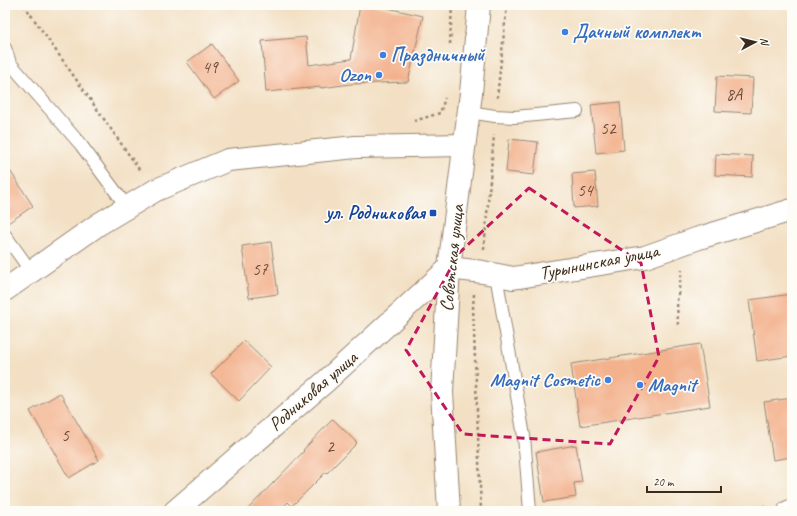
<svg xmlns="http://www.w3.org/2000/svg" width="797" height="516" font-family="Caveat,sans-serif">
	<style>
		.building { fill: #f3b18c }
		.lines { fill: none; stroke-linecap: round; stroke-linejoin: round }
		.lane-casing { stroke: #978571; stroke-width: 14 }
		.street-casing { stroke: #978571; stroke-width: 24 }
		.secondary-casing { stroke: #978571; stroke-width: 24 }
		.primary-casing { stroke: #978571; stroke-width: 24 }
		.path { stroke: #978571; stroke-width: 2.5; stroke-dasharray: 3 3; stroke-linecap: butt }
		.lane { stroke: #fff; stroke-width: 12 }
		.street { stroke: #fff; stroke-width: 22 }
		.secondary { stroke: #fff; stroke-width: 22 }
		.primary { stroke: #fff; stroke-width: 22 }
		.marked { fill: none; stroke: #c2185b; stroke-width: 3; stroke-dasharray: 8 5; stroke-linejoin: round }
		.shop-dot { fill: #3f7fe0; stroke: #fdfcf7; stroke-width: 1.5 }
		.transit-dot { fill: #1a4fb4; stroke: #fdfcf7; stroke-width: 1.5 }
		.labels { text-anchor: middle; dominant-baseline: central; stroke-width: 3.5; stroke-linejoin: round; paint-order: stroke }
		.number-label { font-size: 17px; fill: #694c3a }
		.shop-label { font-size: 19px; font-weight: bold; fill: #366cbe; stroke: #fdfcf7; text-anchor: start }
		.transit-label { font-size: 19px; font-weight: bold; fill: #164399; stroke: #fdfcf7; text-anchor: end }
		.street-label { font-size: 19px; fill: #3b2a1e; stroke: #fdfcf7 }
	</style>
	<rect width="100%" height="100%" fill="#fdfcf7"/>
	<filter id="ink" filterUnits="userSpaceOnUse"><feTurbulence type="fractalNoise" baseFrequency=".025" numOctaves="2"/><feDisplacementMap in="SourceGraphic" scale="8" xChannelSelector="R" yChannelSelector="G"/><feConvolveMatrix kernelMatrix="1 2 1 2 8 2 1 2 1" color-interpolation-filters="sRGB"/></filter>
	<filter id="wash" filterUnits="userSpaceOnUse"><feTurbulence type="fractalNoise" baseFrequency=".012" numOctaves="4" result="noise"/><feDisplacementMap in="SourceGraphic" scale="16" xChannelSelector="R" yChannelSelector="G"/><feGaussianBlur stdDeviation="0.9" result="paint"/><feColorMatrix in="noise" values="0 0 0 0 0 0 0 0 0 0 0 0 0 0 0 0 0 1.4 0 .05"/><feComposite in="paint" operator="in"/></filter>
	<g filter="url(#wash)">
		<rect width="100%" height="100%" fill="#f3e0c4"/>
		<g id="blocks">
			<!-- building -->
			<path class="building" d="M360,5H374L423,16L408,82L351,84L321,88V87L266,92L262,41L306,37L309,65L351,59Z
				M212,44L239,81L214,99L187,62Z
				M717,76L753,78L751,113L715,111Z
				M620,102L624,150L596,153L591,105Z
				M509,139L538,142L534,175L506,172Z
				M716,154L753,156L752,177L715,175Z
				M5,163L33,206L5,225Z
				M595,172L598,206L574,208L572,174Z
				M271,242L278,294L249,298L242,246Z
				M792,294V356L757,361L749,300Z
				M244,341L271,367L239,401L211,374Z
				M700,344L710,406L580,426L571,364Z
				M60,393L99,460L69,478L30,411Z
				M792,398V457L773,460L764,402Z
				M333,419L357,443L327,473L326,472L292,506L288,502L280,511H246L304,451L303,450Z
				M576,445L582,482L574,483L576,497L544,502L536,452Z"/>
		</g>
	</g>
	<g filter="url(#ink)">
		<use href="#blocks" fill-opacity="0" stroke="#978571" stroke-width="1"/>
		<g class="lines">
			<!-- lane casing -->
			<g class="lane-casing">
				<path id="lane" d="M5,48L10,63L81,145L127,207
					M469,112L495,116L515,117L577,111
					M5,235L25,263L31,272
					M496,275L524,436L530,511
					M786,511L785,508L792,505"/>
			</g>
			<!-- street casing -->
			<g class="street-casing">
				<path id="street" d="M175,511L325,382L449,268L483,272L513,278L645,257L699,238L792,210"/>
			</g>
			<!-- secondary casing -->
			<g class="secondary-casing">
				<path id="secondary" d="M5,290L99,224L156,190L228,160L356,147L464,145"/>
			</g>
			<!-- primary casing -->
			<g class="primary-casing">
				<path id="primary" d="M449,511L442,392L449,268L471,93L479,5"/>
			</g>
			<!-- path -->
			<path class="path" d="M24,5L141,172
				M450,44L452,5
				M497,98L507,5
				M414,121L440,113L445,98
				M484,249L494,135
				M474,294L473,307L481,511
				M678,325L677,301L682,270
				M751,511L759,507H768"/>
			<!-- lane -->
			<use href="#lane" class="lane"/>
			<!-- street -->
			<use href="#street" class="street"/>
			<!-- secondary -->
			<use href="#secondary" class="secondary"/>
			<!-- primary -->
			<use href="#primary" class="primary"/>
		</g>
	</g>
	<!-- marked area -->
	<path class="marked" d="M529,188L641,263L659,357L610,444L463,434L406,350L459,253Z"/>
	<!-- markers -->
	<g class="shop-dot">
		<circle cx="565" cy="32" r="4"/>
		<circle cx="383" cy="55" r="4"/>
		<circle cx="379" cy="75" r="4"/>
		<circle cx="608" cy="380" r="4"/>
		<circle cx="640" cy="385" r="4"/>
	</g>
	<rect class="transit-dot" x="429" y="209" width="8" height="8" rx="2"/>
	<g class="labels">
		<!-- number labels -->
		<g class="number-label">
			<text x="210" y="67">49</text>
			<text x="734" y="94">8А</text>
			<text x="608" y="128">52</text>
			<text x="585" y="190">54</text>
			<text x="260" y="269">57</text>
			<text x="65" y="435">5</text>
			<text x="330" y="446">2</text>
		</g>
		<!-- shop labels -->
		<g class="shop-label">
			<text x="573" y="32">Дачный комплект</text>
			<text x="391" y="55">Праздничный</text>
			<text x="371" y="75" text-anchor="end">Ozon</text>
			<text x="600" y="380" text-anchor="end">Magnit Cosmetic</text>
			<text x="648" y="385">Magnit</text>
		</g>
		<!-- transit labels -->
		<g class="transit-label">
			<text x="425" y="213">ул. Родниковая</text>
		</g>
		<!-- street labels -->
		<g class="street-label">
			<text transform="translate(452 258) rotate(-84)">Советская улица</text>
			<text transform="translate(599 262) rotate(-11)">Турынинская улица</text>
			<text transform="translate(313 391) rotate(-41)">Родниковая улица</text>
		</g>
	</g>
	<!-- margin -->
	<rect width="797" height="516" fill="none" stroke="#fdfcf7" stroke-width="20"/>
	<!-- north arrow -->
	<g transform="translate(755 42) rotate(83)" stroke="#fdfcf7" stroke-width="3" paint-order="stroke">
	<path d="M0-3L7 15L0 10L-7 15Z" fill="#3b2a1e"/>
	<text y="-6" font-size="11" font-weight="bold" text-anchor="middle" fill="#3b2a1e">N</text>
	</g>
	<!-- scale -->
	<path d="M647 486v6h74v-6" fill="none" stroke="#3b2a1e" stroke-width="2"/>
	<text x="653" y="486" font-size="12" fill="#3b2a1e" stroke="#fdfcf7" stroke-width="3" paint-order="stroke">20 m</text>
</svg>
